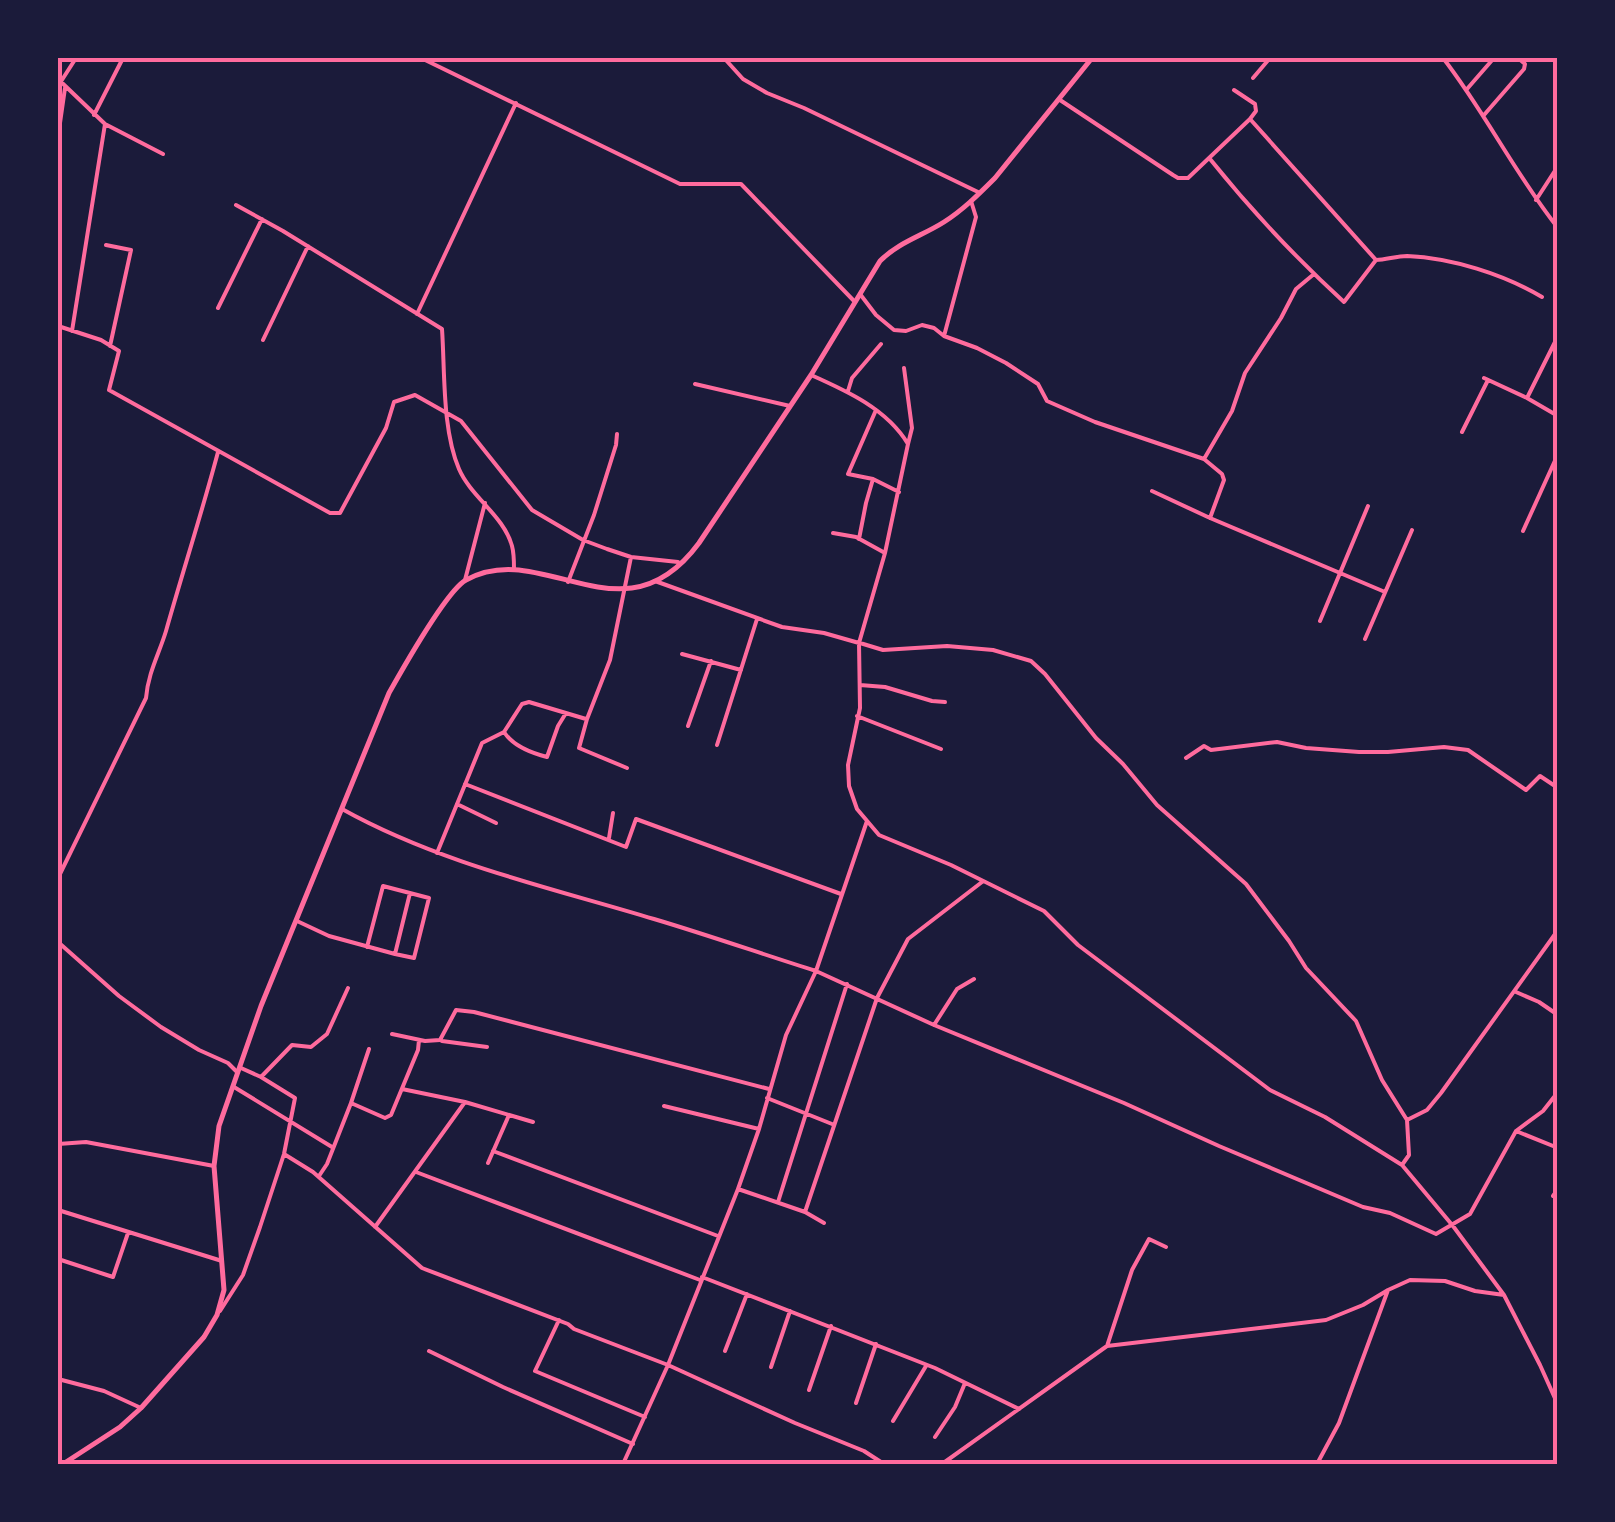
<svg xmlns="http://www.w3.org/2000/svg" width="1615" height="1522" font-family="'Asap Condensed',sans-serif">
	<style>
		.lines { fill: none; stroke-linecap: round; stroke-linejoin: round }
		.minor { stroke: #ff6b9d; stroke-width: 4 }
		.tertiary { stroke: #ff6b9d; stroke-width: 5 }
		.neatline { fill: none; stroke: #ff6b9d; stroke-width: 4 }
	</style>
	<rect width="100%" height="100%" fill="#1b1b3a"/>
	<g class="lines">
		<!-- minor -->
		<path class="minor" d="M421,58L680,184H741L855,302
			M724,58L743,79L767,93L804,108L978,192
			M1443,58C1485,112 1515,174 1558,228
			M1253,78L1270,58
			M58,79L105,124L163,154
			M60,83L76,58
			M1467,89L1494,58
			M1060,100L1173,175L1178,178H1188L1250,119L1256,111L1255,104L1234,90
			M94,115L123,58
			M1484,115L1524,69L1525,64L1518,58
			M1250,119L1376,260
			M58,137L65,88
			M1210,159C1251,210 1296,258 1344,302L1376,260C1386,260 1396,256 1407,256C1452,258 1503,274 1542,297
			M1536,200L1558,166
			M236,205L283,231L442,329C445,372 442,429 459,469C471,497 504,516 512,546C514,553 514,562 514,569
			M106,245L131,250L110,346
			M860,294L876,315L894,330L906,331L922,325L934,328L944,336L977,348L1006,363L1038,384L1047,401L1095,422L1204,459
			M218,308L262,219
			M417,314L516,103
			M58,326L101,340L119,351L109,390L330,513H340L386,428L394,402L415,395L461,421L532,510L583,540L607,549L631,557L678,562
			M72,331L105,124
			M944,336L976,217L971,201
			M1558,336L1527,398L1558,416
			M263,340L308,246
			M904,368L912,428L908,444
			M811,375C847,391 887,409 908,444L885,553L859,643L860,708L848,765L849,786L857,809L879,835L951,865L1044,911L1078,945L1270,1090L1325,1117L1402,1165L1453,1226L1504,1295L1540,1365L1558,1405
			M1484,378L1527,398
			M695,384L790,406
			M848,391L852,378L881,344
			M876,410L848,474L873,479L899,492
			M1462,432L1488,380
			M1558,435V443
			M1152,491L1210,518L1385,592
			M1210,518L1224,480L1222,474L1204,459L1232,411L1245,373L1281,318L1296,289L1314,274
			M1523,531L1558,454
			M833,533L856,537L885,553
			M859,539L866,503L873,479
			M465,580L485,503
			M655,581L782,627L824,633L859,643
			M568,582L594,515L616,445L617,434
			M1320,621L1368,506
			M1365,639L1412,530
			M860,643L883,650L947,646L993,650L1031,661L1045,674L1096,738L1123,764L1157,805L1246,884L1289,941L1306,968L1356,1021L1382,1080L1407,1120L1409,1155L1402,1165
			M682,654L741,670
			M860,685L885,687L932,701L945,702
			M566,713L558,726L547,757C531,753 513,746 504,732L522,704L529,702L586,719
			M857,716L941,749
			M688,726L711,661
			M717,745L757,619
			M1186,758L1204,746L1211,750L1277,742L1306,748L1359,752H1388L1444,747L1468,750L1526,790L1540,776L1558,788
			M627,768L579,748L587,719L610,660L631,557
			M465,784L626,847L636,819L841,894
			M457,804L496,823
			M342,809C439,863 548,887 654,919C708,935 762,954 816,971L867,821
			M609,838L613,813
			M437,853L482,743L504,732
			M58,878L146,698C148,673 159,654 166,631C183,571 202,512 218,452
			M297,921L329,936L395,954
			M58,942L119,996L161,1027L199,1050L228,1063L237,1072
			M367,947L383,886L429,898L414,958L395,954L410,893
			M1516,992L1539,1002L1558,1015
			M934,1025L957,989L974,979
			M392,1034L425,1041L440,1040L456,1010L474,1012L769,1089
			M442,1041L487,1047
			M261,1077L292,1045L311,1047L327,1034L348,988
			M234,1087L332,1147
			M402,1089L465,1102L533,1122
			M767,1098L832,1124
			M351,1103L369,1049
			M664,1106L759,1129
			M1407,1120L1427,1110L1441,1093L1558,930
			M1516,1131L1558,1148
			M58,1144L86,1142L214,1166
			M493,1151L718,1236
			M284,1154L313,1172L422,1268L568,1324L574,1329L668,1365L795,1423L864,1451L884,1464
			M488,1163L509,1115
			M416,1172L700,1280
			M319,1176L327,1164L351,1103L385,1118L391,1115L418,1050L419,1040
			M738,1189L805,1212L824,1223
			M1553,1196L1558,1189
			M778,1202L847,984
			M58,1210L222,1261
			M805,1212L877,998L908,939L982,882
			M375,1227L465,1102
			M58,1259L113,1277L128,1233
			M702,1277L935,1368L1019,1409
			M220,1311L243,1275L260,1227L284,1154L295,1098L261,1077L241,1068
			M559,1320L535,1371L645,1417
			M1107,1346L1132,1270L1149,1239L1166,1247
			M429,1351L503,1387L633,1444
			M725,1351L747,1294
			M771,1367L790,1311
			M58,1379L104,1391L141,1408
			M809,1390L831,1326
			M856,1403L876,1344
			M893,1421L926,1366
			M935,1437L955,1407L965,1383
			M623,1464L668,1365L738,1189L759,1129L786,1035L816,971L934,1025L1124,1103L1219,1146L1363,1207L1390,1213L1436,1234L1470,1214L1516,1131L1543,1111L1558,1092
			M942,1464L1107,1346L1326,1320L1363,1305L1388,1290L1410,1280L1445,1281L1475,1291L1504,1295
			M1317,1464L1339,1423L1388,1290"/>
		<!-- tertiary -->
		<path class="tertiary" d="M63,1464L120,1427L141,1408L204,1337L217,1315L224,1290L214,1166L219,1126L261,1006L389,693C402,670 446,591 466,580C543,537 623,646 699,543L811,375L880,261C899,242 922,236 944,222C963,210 979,194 995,178L1092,58"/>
	</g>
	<!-- border -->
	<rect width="1615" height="1522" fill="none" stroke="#1b1b3a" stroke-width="120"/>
	<rect x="60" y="60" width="1495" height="1402" class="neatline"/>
</svg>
